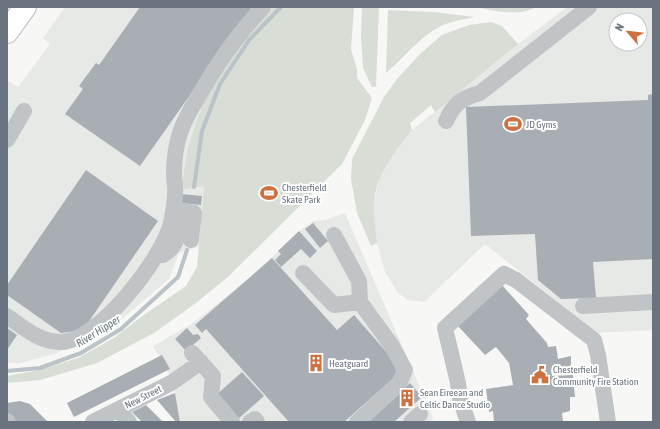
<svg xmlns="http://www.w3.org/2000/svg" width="660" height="429" font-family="'Asap Condensed',sans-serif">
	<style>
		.built { fill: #e7e9e7; fill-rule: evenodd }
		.green { fill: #d8ddd6 }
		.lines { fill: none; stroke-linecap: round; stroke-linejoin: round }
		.stream { stroke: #bac3c7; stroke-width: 4 }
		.building { fill: #a9aeb4 }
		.highway-casing { stroke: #b4b7ba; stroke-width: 24 }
		.minor { stroke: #c1c4c7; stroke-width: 16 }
		.highway { stroke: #fff; stroke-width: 22 }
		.labels { text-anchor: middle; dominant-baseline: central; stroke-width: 4; stroke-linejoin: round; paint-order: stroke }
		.poi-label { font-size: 10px; fill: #6a7481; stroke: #fff; text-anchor: start }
		.street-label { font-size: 10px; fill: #6a7481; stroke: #fff }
		.water-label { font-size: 11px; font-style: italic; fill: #66747d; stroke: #fff }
	</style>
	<rect width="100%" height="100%" fill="#f7f7f5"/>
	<!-- built -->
	<path class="built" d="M65,7H273L241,41L205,97L188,146L181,190L204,186L198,247L179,253L169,279L115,325L57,353L21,363H7V80L18,87L50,44L43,38Z
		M567,7H653V330L597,333L485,244L424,302L408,300L398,293L385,272L377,243L373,205L380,176L391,157L412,130L518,44ZM616,20H640V44H616Z
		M345,213L433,418L429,422H180L173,381L153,346L193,323L245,282L302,229L313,221L325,220Z"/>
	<!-- green -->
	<path class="green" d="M273,7H354L351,49L357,69V78L372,98L365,120L342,164L229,276L196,303L154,333L97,363L40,380L7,383V376L39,370L78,358L114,338L141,317L186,286L197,267L204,186L181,190L188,146L205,97L241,41Z
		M362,7H379L376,87H372L363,68L361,37Z
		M476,7H537C518,17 495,11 476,7Z
		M388,10L434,12L474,17C463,20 451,21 441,26C419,37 404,58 386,73Z
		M491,22L502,26L518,44L435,112L431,105L410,123L412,130C395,152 376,174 374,203C373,216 376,230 377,243L371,246L357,213L351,179L352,159L384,97L397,79L420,54L442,35L469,25Z"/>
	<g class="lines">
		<!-- stream -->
		<path class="stream" d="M194,187L202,131L220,84L249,40L281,7
			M7,371L40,368L81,353L121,329L178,277L187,250"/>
	</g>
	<!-- building -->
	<path class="building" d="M140,7H252L140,166L65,114L83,89L79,86L96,63L99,65Z
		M653,94V259L593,262L596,298L561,299L538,280L535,234L471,236L466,107L648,100V95Z
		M86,170L158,221L83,330L61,333L7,295V285Z
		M181,194L202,196L201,205L180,203Z
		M313,223L328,241L320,248L305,229Z
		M299,231L317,251L310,258L301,249L281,267L275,260L281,254L278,251Z
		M272,258L337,330L354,315L397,364L396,376L344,422H289L206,329L202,333L195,325Z
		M502,285L529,315L526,319L547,343L548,347L556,346L558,359L571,356V367L551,370L552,376L573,375L575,397H570V411L562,413L563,422H494L493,411L489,412L486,389L513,385L509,363L496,347L485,355L457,325Z
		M7,328L17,335L7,350Z
		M187,328L193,335L198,334L201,338L186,351L175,339Z
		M162,355L170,369L74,417L67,403Z
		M242,372L264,396L237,420L215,396Z
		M410,383L422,397L394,422H367Z
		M175,393L180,422H176L157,400Z
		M20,401L30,404L48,422H16L7,412V403Z
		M146,405L163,422H142L132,412Z"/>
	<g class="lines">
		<!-- highway casing -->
		<g class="highway-casing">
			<path id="highway" d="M7,32L25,7"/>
		</g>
		<!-- minor -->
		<path class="minor" d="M446,121C454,103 462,98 480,93L589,7
			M7,140L24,111
			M334,235L359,281L360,302L392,346L405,370L399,384L357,422
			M163,255C179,246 180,227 182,211L194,213L191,240
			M303,273L334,305L360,302
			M583,306L653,302
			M7,316C23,327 39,342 60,342C98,343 163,257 171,223C173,213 175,202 175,193C176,187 174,181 174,175C174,162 176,145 180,133C185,118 193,105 201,92C219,60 238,34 263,7
			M192,353L213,376L211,397L232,422
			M118,410L129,422
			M7,421L8,422
			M93,422L171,383L201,362
			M250,422L255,419L257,422
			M411,422L420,414
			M468,422L460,399L458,383L445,328L504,274L516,280L594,340L598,355L608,422"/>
		<!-- highway -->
		<use href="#highway" class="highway"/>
	</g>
	<!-- icons -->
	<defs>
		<g id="stadium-bare" transform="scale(1.38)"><path d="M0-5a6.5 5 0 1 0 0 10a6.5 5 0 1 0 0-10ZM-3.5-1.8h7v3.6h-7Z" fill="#cc713f" stroke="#fff" stroke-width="2.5" paint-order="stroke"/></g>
		<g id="building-bare" transform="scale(1.38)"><path d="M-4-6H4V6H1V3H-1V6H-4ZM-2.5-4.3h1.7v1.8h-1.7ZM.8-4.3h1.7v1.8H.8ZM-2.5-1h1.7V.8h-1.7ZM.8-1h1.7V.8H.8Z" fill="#cc713f" stroke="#fff" stroke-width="2.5" paint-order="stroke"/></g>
		<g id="civic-bare" transform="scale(1.38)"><path d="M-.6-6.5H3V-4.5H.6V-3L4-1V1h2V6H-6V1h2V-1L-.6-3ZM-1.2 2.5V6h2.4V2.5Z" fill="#cc713f" stroke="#fff" stroke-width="2.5" paint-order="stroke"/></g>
	</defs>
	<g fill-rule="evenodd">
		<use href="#stadium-bare" x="513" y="124"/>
		<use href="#stadium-bare" x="269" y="193"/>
		<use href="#building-bare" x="316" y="363"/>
		<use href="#civic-bare" x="540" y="375"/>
		<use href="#building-bare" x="407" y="398"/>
	</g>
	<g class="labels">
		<!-- poi labels -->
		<g class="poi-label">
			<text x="526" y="124">JD Gyms</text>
			<text x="282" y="187">Chesterfield<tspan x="282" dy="12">Skate Park</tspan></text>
			<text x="329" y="363">Heatguard</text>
			<text x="553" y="369">Chesterfield<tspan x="553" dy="12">Community Fire Station</tspan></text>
			<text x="420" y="392">Sean Eireean and<tspan x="420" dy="12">Celtic Dance Studio</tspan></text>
		</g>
		<!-- street labels -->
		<g class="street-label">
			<text transform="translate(143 397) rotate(-27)">New Street</text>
		</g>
		<!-- water labels -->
		<g class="water-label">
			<text transform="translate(98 331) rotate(-32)">River Hipper</text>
		</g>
	</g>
	<!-- border -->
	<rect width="660" height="429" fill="none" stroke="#6a7481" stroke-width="16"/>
	<!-- north arrow -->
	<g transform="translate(628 32) rotate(298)"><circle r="19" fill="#ffffff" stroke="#c3c7cd"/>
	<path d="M0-3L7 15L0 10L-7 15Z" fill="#cc713f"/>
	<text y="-6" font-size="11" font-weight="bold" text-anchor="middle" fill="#6a7481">N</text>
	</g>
</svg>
